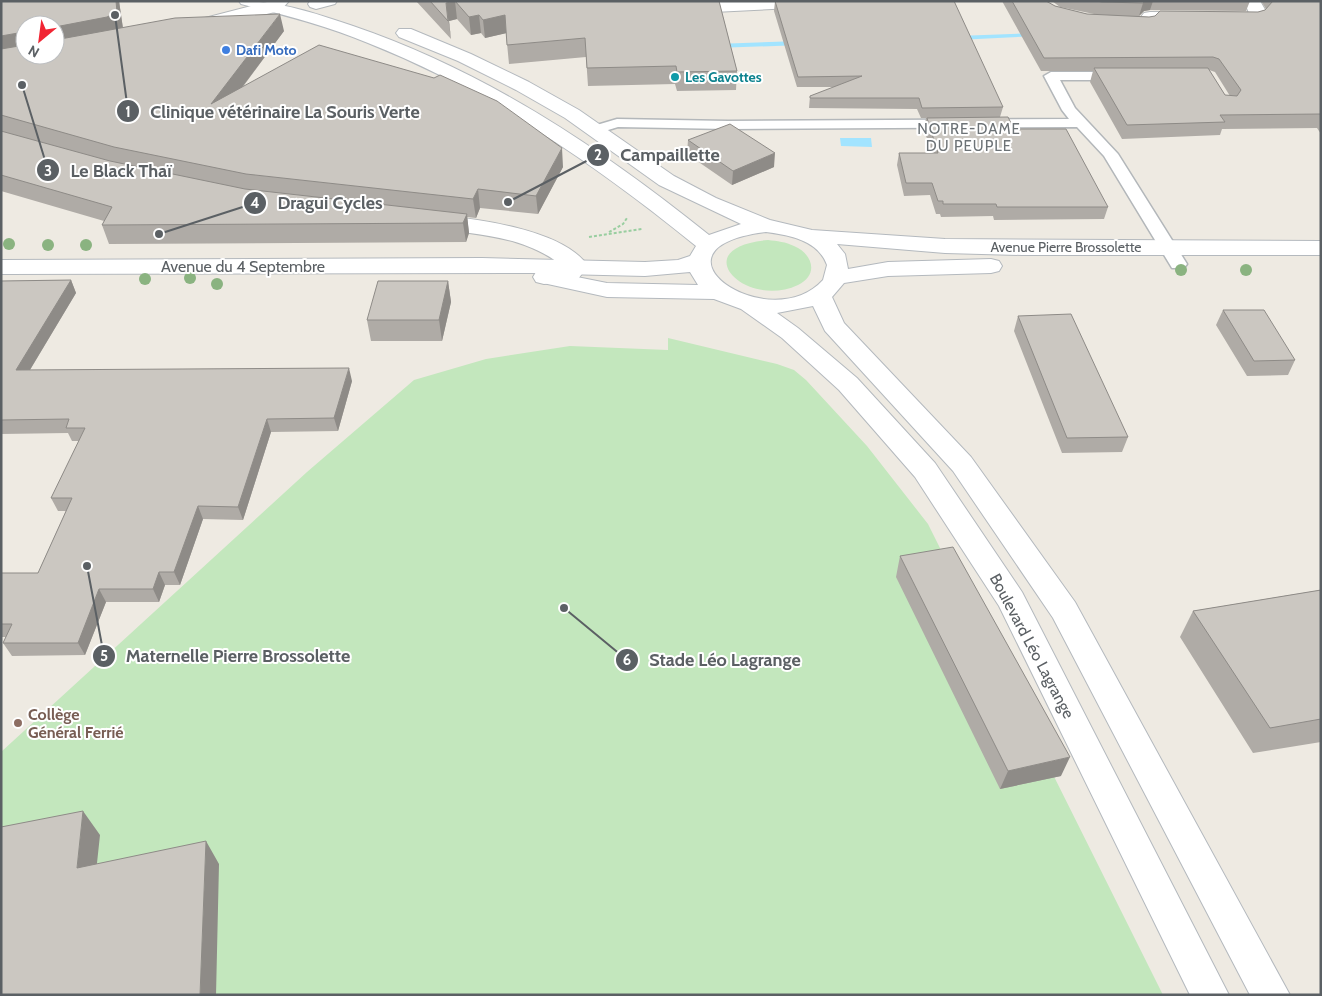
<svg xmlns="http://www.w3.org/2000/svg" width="1322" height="996" font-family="Cabin,sans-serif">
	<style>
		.green { fill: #c3e7bd }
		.water { fill: #a2e4ff }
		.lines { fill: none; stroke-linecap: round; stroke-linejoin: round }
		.stream { fill: #a2e4ff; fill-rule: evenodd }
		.service-casing { stroke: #b3b7ba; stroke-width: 3 }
		.minor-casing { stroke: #b3b7ba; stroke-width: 2 }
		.tertiary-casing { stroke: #b3b7ba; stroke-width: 2 }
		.secondary-casing { stroke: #b4b9be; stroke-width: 2 }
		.path { stroke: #99cea0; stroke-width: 2; stroke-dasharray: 3 2; stroke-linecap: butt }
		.service { fill: #fff; fill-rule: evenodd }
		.minor { fill: #fff; fill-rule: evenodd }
		.tertiary { fill: #fff; fill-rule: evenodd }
		.secondary { fill: #fff; fill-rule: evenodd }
		.tree { fill: #8ab380 }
		.wall { fill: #afaba6; fill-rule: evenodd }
		.shaded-wall { fill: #8e8b87 }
		.building { fill: #cbc7c1; stroke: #8e8b87 }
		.shop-dot { fill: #3f7fe0; stroke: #fff; stroke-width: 2 }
		.culture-dot { fill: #0f9aa8; stroke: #fff; stroke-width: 2 }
		.education-dot { fill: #8d6e63; stroke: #fff; stroke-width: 2 }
		.labels { text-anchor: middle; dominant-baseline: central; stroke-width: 4; stroke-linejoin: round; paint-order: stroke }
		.far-shop-label { font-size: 14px; font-weight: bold; fill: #366cbe; stroke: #fff; text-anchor: start }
		.far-culture-label { font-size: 14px; font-weight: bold; fill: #0d838f; stroke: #fff; text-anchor: start }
		.far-street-label { font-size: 14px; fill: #5b6064; stroke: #fff }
		.far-neighbourhood-label { font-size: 15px; letter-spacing: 1px; fill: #6c7276; stroke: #fff }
		.street-label { font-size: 16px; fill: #5b6064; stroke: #fff }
		.education-label { font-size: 16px; font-weight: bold; fill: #785e54; stroke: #fff; text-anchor: start }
		.leader { fill: none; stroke: #5b6064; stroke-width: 2 }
		.callout-dot { fill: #5b6064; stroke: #fff; stroke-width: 2 }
		.mark-label { font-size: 15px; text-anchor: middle; font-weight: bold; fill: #fff }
		.callout-label { font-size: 18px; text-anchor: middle; font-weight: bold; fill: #5b6064; stroke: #fff; stroke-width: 4; stroke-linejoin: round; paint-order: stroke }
	</style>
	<rect width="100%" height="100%" fill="#eeeae2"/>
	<!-- green -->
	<path class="green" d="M768,240C777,241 786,242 794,246C813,254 819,275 798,285C745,310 684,247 768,240Z
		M668,338L777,364L794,370L806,380L867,446L928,524L1163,995H1V752L307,472L414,380L486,359L570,346L668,350Z"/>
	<!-- water -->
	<path class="water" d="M840,138H871L872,147L841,146Z"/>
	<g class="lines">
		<!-- stream -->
		<path class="stream" d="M1036,33L1038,34V36L957,40L953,38L957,36Z
			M799,41L803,43L802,45L715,48L711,46L715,44Z"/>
		<!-- service casing -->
		<g class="service-casing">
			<path id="service" d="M1051,72H1120L1127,76L1120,80H1060L1075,108L1118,154L1187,264L1184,268H1172L1104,156L1077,127L728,129L618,127L595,134L588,130L590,127L617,119L728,121L1069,119L1062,110L1044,76Z"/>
		</g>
		<!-- minor casing -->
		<g class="minor-casing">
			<path id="minor" d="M271,1H289L281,10L275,12L207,28L201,27L199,23L201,19Z
				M675,1H841L833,6L714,12L677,4Z
				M1244,1H1260L1267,13L1259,22L1253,23L1155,22C1146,32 1121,29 1109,26L1107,22L1109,18H1140L1144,13L1150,12L1249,13Z
				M431,214C474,219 562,228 588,266L578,279L544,284L536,282L533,277L536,272L564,267C520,232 475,237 423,225L420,220L423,215Z"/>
		</g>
		<!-- tertiary casing -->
		<g class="tertiary-casing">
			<path id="tertiary" d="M310,1H337L335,4L316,9L310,7L308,4Z"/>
		</g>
		<!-- secondary casing -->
		<g class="secondary-casing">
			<path id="secondary" d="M239,1C280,1 314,13 353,26C485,71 601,148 709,235L741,224L659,185L565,118L516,90L458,61L399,37L396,33L399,29H411L471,54L529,82L579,110L674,176L716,198L770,220L812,230L945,239L1321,241V255H1022L945,253L837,244L845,254L848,269L888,262L991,259L999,261L1002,266L999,271L991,273L888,276L844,283L832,297L844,323L971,457L1075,602L1290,995H1250L1053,618L953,471L825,331L813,306L777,313L798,328L857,378L935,463L1022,592L1229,995H1190L999,606L915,477L839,390L782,338L741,309L714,299L607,297L543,283L540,278L543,273L1,274V260L482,258L645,262L678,260L690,256L696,246C595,164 489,91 368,43C327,26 284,15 241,4ZM766,232C789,235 818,240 827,265L823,280C769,339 636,248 766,232ZM690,272L698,285L607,283L562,274L645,276Z"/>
		</g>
		<!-- path -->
		<path class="path" d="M609,232L623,224L627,218
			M589,237L642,229"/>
		<!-- service -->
		<use href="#service" class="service"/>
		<!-- minor -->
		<use href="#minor" class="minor"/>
		<!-- tertiary -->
		<use href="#tertiary" class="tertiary"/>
		<!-- secondary -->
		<use href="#secondary" class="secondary"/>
	</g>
	<!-- trees -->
	<g class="tree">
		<circle cx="9" cy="244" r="6"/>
		<circle cx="48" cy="245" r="6"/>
		<circle cx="86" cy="245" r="6"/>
		<circle cx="1181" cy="270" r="6"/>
		<circle cx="1246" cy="270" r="6"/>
		<circle cx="190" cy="278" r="6"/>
		<circle cx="145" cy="279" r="6"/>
		<circle cx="217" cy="284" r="6"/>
	</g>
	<!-- wall -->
	<path class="wall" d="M1,1H119L123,28L284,31L242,88L563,167L538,214L480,208L476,218L467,217L469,233L466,242L109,244L102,225L104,221L1,191ZM25,25H55V55H25Z
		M416,1H719L737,71L736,90L677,91L675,84L588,86L586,57L509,64L506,33L485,38L481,33L471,35L457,19L449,21L451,39Z
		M775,1L1003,107L1000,117L1108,207L1104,219L994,220L993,216L941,217L940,214H936L930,195L904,196L897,165L899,153H932L924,130L926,118H921L917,109L809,108L810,96L835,87H797L774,11Z
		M1002,1H1046L1055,6L1087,14H1094L1060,7L1052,1H1250L1246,11L1150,10L1144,11L1139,16L1149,17L1258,12L1265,10L1266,9L1261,1H1321V134L1317,128L1222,129L1220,135L1122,139L1090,82L1093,71H1041ZM1209,70L1215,72L1230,96L1225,95Z
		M688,140L774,167L732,185L687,154Z
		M71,280L76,293L30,370L352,381L338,431L271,432L243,520L203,519L180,585H165L159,602H106L85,655L12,656L3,643L6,637H1V573H38L66,511H58L51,498L79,441H72L68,433L1,434V281Z
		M448,281L451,302L442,341H371L367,320Z
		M1223,310L1295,360L1288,375L1247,376L1216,325Z
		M1018,316L1128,437L1122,452L1062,453L1014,331Z
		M900,556L1061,776L1000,789L896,577Z
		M1321,590V742L1253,753L1180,637L1193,611Z"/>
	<!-- shaded-wall -->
	<path class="shaded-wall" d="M116,1H119L123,29L55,45V27Z
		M455,1L457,19L449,21L451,39L446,3Z
		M1145,1H1153L1150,10L1144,11L1139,16L1143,3Z
		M280,14L284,31L216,122L211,104Z
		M479,15L481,33L471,35L469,17Z
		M505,15L507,33L485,38L483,20Z
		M18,33L25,50L1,54V36Z
		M562,148L563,167L538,214L536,196Z
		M775,153L774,167L732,185L733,171Z
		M478,189L480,208L476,218L473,199Z
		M467,214L469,233L466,242L463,223Z
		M71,280L76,293L22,383L16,370Z
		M448,281L451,302L442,341L439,320Z
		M349,368L352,381L338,431L334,418Z
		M267,419L271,432L243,520L238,507Z
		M198,506L203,519L180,585L174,572Z
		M159,572L165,585L159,602L153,589Z
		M99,589L106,602L85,655L78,643Z
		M1070,757L1061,776L1000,789L1008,771Z
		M83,811L100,835L94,891L77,868Z
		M206,841L219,864L216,995H200Z"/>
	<!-- building -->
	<path class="building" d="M1,1H116L117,12L107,17L55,27V25H25V36H20L18,33L1,36Z
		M430,1H455L446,3L448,21Z
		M455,1H719L737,71L677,72L676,66L587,68L585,38L507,45L505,15L483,20L479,15L469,17Z
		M775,1H954L1003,107L922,108L919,98H810V96L862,76L798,77Z
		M1012,1H1046L1055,6L1087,14L1149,17L1155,16L1160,11L1258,12L1265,10L1273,1H1321V114L1220,115L1225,122L1127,125L1094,68H1208L1225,95L1237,96L1241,90L1219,59L1213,57L1044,58Z
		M1096,1H1145L1143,3L1102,2Z
		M280,14L211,104L319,45L434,78L440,75L497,101L562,148L536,196L478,189L473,199L246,174L114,147L1,115V49L25,45V55H55V40L175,18Z
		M1008,117L1014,129H1066L1108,207H997L996,204H943V201H938L932,183H906L899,153H938L927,118Z
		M730,124L775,153L733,171L688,140Z
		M1,131L110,161L245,189L467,214L463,223L102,225L112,207L1,175Z
		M71,280L16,370L349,368L334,418L267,419L238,507L198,506L174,572H159L153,589H99L78,643H3L12,624H1V573H38L72,498H51L85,428H66L69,419L1,420V281Z
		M378,281H448L439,320H367Z
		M1223,310H1264L1295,360L1254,361Z
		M1071,314L1128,437L1067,438L1018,316Z
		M953,547L1070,757L1008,771L900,556Z
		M1321,590V719L1270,728L1193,611Z
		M83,811L77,868L206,841L200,995H1V827Z"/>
	<!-- markers -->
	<circle class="shop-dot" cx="226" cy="50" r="5"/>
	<circle class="culture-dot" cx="675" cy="77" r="5"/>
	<circle class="education-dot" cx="18" cy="723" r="5"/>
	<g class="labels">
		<!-- far-shop labels -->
		<g class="far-shop-label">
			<text x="236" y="50">Dafi Moto</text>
		</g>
		<!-- far-culture labels -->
		<g class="far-culture-label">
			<text x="685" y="77">Les Gavottes</text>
		</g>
		<!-- far-street labels -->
		<g class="far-street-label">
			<text x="1066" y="247">Avenue Pierre Brossolette</text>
		</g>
		<!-- far-neighbourhood labels -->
		<g class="far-neighbourhood-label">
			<text x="969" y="129">NOTRE-DAME<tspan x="969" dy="17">DU PEUPLE</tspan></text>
		</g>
		<!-- street labels -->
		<g class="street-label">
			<text x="243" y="266">Avenue du 4 Septembre</text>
			<text transform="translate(1032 646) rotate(62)">Boulevard Léo Lagrange</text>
		</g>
		<!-- education labels -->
		<g class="education-label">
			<text x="28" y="714">Collège<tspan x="28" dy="18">Général Ferrié</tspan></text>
		</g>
	</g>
	<!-- callouts -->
	<path class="leader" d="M115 15L128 111M508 202L598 155M22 85L48 170M159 234L255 203M87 566L104 656M564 608L627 660"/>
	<g class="callout-dot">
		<circle cx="115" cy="15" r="5"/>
		<circle cx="508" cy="202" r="5"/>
		<circle cx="22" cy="85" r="5"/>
		<circle cx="159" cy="234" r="5"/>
		<circle cx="87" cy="566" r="5"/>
		<circle cx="564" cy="608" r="5"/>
		<circle cx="128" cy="111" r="12"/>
		<circle cx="598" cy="155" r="12"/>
		<circle cx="48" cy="170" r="12"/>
		<circle cx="255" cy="203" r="12"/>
		<circle cx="104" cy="656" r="12"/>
		<circle cx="627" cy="660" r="12"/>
	</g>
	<g class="mark-label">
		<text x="128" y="117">1</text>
		<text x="598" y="160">2</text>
		<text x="48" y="176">3</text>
		<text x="255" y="208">4</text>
		<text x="104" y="661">5</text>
		<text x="627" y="665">6</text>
	</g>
	<g class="callout-label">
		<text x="285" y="118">Clinique vétérinaire La Souris Verte</text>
		<text x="670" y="161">Campaillette</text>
		<text x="121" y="177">Le Black Thaï</text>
		<text x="330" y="209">Dragui Cycles</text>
		<text x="238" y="662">Maternelle Pierre Brossolette</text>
		<text x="725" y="666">Stade Léo Lagrange</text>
	</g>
	<!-- border -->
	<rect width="1322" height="996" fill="none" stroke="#5b6064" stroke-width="5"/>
	<!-- north arrow -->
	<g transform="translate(40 40) rotate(209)"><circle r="24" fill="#ffffff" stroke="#bdbfc1"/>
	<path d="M0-4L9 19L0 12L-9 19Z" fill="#f12533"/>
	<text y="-8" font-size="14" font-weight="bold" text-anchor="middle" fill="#5b6064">N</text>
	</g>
</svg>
